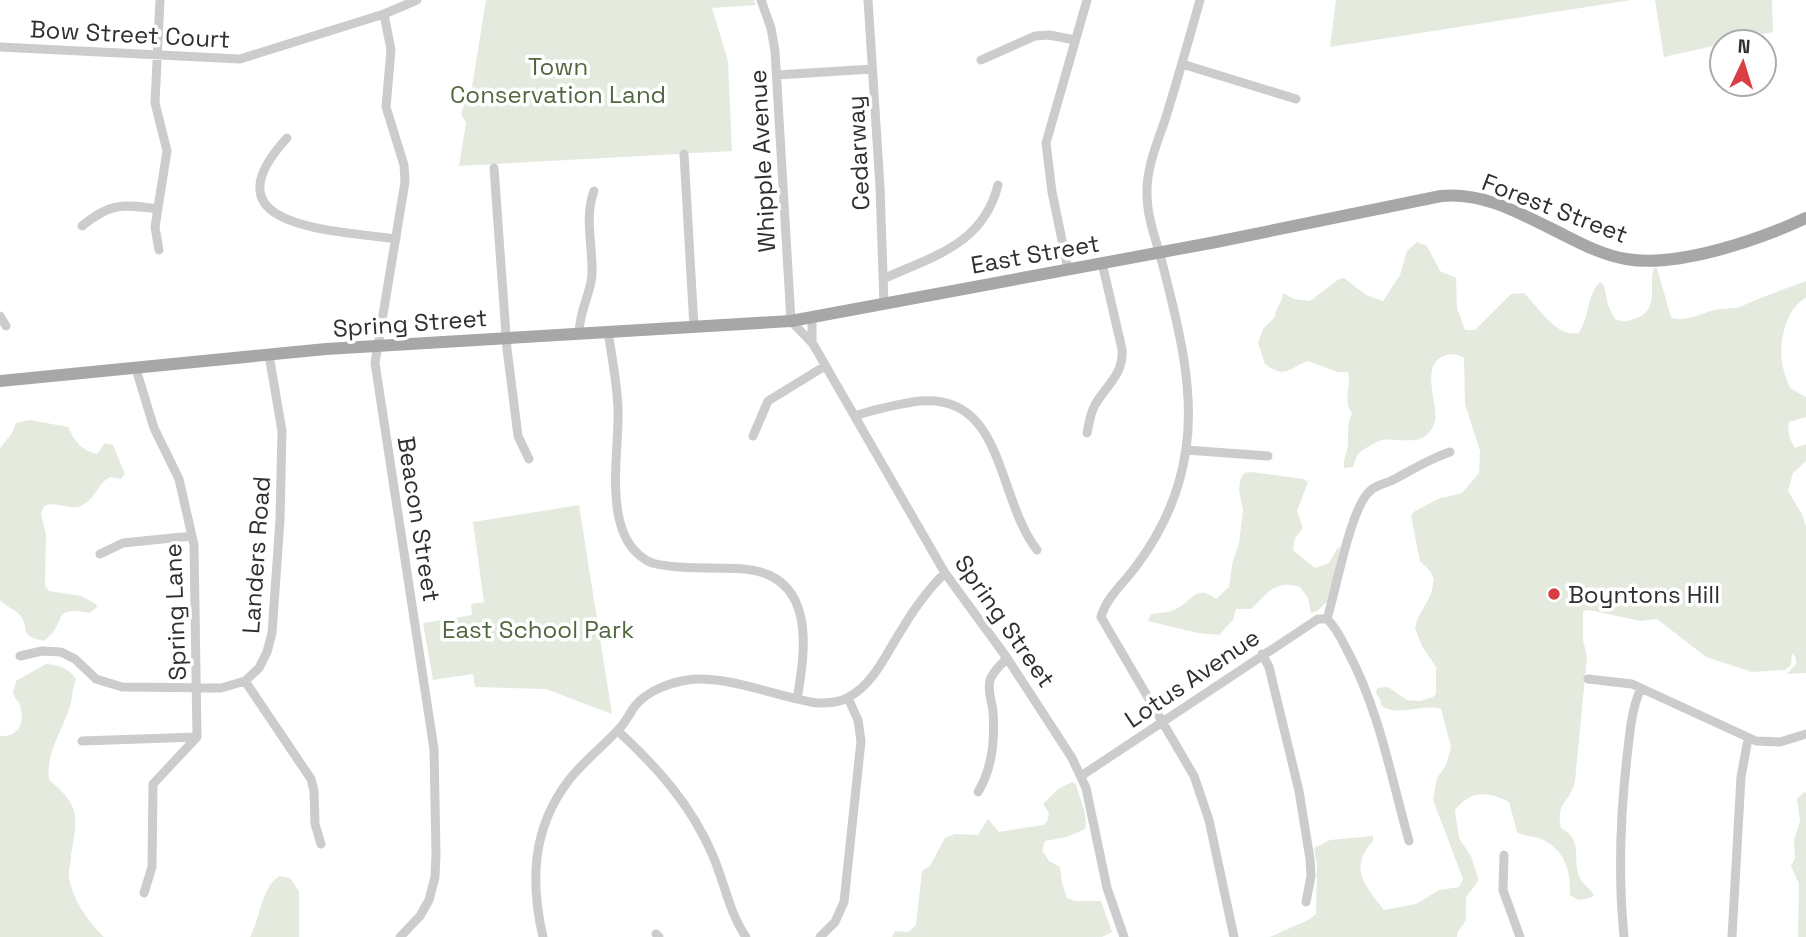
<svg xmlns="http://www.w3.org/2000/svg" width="1806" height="937" font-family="'Space Grotesk',sans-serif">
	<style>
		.green { fill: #e4ebde }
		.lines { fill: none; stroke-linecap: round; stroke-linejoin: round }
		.minor { stroke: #ccc; stroke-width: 9 }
		.major { stroke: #a7a7a7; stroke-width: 12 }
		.poi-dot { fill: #d83e44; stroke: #fff; stroke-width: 2.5 }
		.labels { text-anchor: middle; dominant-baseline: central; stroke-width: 7; stroke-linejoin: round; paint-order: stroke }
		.street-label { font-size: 24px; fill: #2f2f2f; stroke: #fff }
		.park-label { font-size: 24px; fill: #51673f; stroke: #fff }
		.poi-label { font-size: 24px; fill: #2f2f2f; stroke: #fff; text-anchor: start }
	</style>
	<rect width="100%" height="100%" fill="#fff"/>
	<!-- green -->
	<path class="green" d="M486,0H754L756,5L712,8L728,61L732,151L459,166L466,123L461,114L466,100L470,99Z
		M1336,0H1632L1330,47Z
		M1655,0H1772L1773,32L1722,42V44L1664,57Z
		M1417,242L1427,246L1440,271L1456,278L1457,308L1465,330H1475L1511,294L1524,293C1539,308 1557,338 1579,333C1589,318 1587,294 1600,282L1604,286L1608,305L1615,319C1624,323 1628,321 1637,318C1660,309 1648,283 1654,268H1657L1670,314L1672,318C1687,322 1699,314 1714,310C1722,308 1734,309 1740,307C1761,296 1784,290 1806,281V298C1786,307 1779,342 1782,362C1783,370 1787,380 1790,388L1806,397V417L1789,422C1787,430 1790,441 1795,448L1806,444V461L1793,473L1788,491L1802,514L1806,526V673L1787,674L1796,664V658L1792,653L1791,665L1785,670L1752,672L1706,657L1657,619L1640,621L1589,610L1583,611V640L1587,657L1575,781C1571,802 1555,802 1561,828C1585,841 1571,859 1580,878C1584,886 1591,888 1594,896C1584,900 1579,902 1570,895C1571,870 1564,848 1539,838C1532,836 1525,836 1517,832L1509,802C1487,791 1471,790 1455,810L1459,838L1471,856L1478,878L1477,883L1466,897V920L1457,933V937H1270L1308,920L1316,914L1317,866L1314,848L1330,840L1373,836V841C1348,868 1365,886 1384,910L1416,904L1439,890L1459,887L1463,879L1433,800L1437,778L1446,765L1451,747L1441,709C1423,703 1396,718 1381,705L1380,699L1376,694L1377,688L1388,687L1407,700L1420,701L1433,697L1436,694V667L1422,646L1415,628L1418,618L1431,594L1434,579L1430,571L1420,561L1411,516L1415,511L1438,499L1462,493L1479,473L1480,451L1465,404L1464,358C1458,354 1451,353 1444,356C1419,366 1439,405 1435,421C1426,452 1397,435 1379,441C1374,443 1364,449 1360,452C1356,456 1355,462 1353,467L1344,468C1343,459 1347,453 1348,444C1348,432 1347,424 1352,413C1342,401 1352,386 1348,372H1338L1308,361C1290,367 1286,380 1265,364L1258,343L1263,329L1275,317C1275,307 1283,303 1283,293L1294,299L1310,301L1339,279L1344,278L1366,295L1383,301L1400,275L1407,251Z
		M30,420L68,427C74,440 81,451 97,454L105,443L113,445L125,474L121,479L110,477C98,483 95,499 83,505C70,512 57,500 44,506L41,514L46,535L45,585L49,591L81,596L96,604L97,607L90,613C49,605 69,622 44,641C16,635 32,629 19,614C14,609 5,606 0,600V448L12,433L16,423Z
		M1251,472L1304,479L1308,482L1297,511L1303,528L1295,538L1293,550L1315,568L1329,563L1338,547L1340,548L1328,601L1317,611L1311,613L1308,598L1300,587C1275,579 1267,594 1251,609H1236L1233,620L1219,635L1198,633L1148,621L1151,614C1158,613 1167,613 1174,610C1193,602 1195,583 1216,599L1229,587L1233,560L1239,544L1243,510L1239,491L1240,480L1244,473Z
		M579,505L612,714L546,689L475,687L473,674L433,680L423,623L472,615L471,604L484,602L473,522Z
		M46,664C60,665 68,668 76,679C72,689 73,697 70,706C62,733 46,750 49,780C82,807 77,817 71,856C71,862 68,871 69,877C73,901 88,921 104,937H0V736C20,737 26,721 19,703C17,700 14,697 13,693C13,692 16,682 16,681Z
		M1072,782L1076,784C1080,800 1088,813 1085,829L1067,837L1045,841L1042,850L1049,861L1060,867L1062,883L1067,898L1075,901H1101L1112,932L1102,937H892L895,931L908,932L916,925L922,871L930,866L945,838L955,834L978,835L988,819L999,832L1043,825L1047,822L1049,813L1043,804L1058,789Z
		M1804,792L1806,793V937H1798L1799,884L1791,866L1795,858L1794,840L1800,821L1797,799Z
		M280,876L290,878L299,891V937H250C260,919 262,885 280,876Z"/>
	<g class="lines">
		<!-- minor -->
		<path class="minor" d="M761,0L771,28L775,51L791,321L813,344L945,573L1007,658L1072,758L1086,788L1107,888L1124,937
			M868,0L880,187L884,304
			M1200,0C1189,39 1178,78 1166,117C1158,141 1146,168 1147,194C1147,219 1157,242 1163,266C1178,324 1195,390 1186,449C1180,492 1163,530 1137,565C1125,582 1107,596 1101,617L1194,776L1209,820L1234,937
			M384,14L391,50L386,107L404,165L405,182L375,363L434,749L436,854L435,877L429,900L420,916L400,937
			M0,47L240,59L384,14L417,0
			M981,60L1035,36L1049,35L1075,40
			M1182,64L1296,99
			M777,75L872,69
			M287,138C203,229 335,230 396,239
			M684,154L694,327
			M494,168L507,349L518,436L529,459
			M82,226C110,203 122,204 158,209
			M159,250L155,227L167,151L155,103L160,0
			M1068,269L1052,192L1046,143L1087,0
			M883,279C933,256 983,245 998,185
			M0,316L6,326
			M812,318V343
			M608,332C612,357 617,383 618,408C620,453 599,540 652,563C681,570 714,567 744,569C816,575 806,649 797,699
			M579,334C579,310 591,294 592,274C593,246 584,217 594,191
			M136,369L154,428L179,479L194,545L197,737
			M855,416C874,409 892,406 912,402C1005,387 995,496 1037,550
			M1087,433C1089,424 1090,414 1095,405C1106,385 1124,375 1122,349L1102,263
			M753,436L768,401L825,366
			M1186,450L1268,456
			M100,554L123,543L192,536
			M1327,619C1336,627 1342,640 1347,650C1379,709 1391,777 1409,841
			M1327,619C1336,590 1350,510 1369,492C1375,485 1385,484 1393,480C1412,470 1429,459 1450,452
			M1262,654L1269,667L1299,791L1310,859L1311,876L1306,902
			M20,656L42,651L61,652L75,659L96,679L122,687L221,688L245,681L259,668L267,652L272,633L280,520L282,431L269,355
			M1588,679L1632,684L1756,741L1780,742L1806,734
			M245,681L311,779L314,791L315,824L321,844
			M618,731C658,768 692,806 713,856C725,884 729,912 746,937
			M82,741L197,737
			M1081,776L1318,619H1327
			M978,792C992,769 995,739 993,712C992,701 987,691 990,680C993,671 1001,665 1007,658
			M1504,855L1503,890L1520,937
			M144,893L152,867L153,784L197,737
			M656,934L659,937
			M543,937C530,881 532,828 569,780C583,762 601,748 617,731C625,724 629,714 635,706C647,691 669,683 687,680C724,674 778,697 817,703C828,703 839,703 849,697C873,684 885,656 899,634C912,612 926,591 945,573
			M820,937L835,922L844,902L861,741L858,720L848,698
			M1624,937C1618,876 1620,818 1627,757C1630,733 1631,710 1641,688
			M1732,937L1741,777L1748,739"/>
		<!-- major -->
		<path class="major" d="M0,381L326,349L791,321L1216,242L1441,196C1484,192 1519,213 1556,231C1578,242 1601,255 1626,259C1677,268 1759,240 1806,218"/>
	</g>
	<!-- markers -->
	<circle class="poi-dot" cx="1554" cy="594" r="7"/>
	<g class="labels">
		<!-- street labels -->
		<g class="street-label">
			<text transform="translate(130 34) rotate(3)">Bow Street Court</text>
			<text transform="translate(858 153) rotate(-93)">Cedarway</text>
			<text transform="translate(762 161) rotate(-93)">Whipple Avenue</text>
			<text transform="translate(1555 208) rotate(21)">Forest Street</text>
			<text transform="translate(1035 254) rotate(-10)">East Street</text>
			<text transform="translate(410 323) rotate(-4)">Spring Street</text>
			<text transform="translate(419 519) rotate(81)">Beacon Street</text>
			<text transform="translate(256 555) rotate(-86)">Landers Road</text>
			<text transform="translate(175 612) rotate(-92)">Spring Lane</text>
			<text transform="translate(1005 621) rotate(55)">Spring Street</text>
			<text transform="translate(1192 678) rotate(-34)">Lotus Avenue</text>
		</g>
		<!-- park labels -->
		<g class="park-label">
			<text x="558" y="66">Town<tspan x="558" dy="28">Conservation Land</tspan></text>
			<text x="538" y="629">East School Park</text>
		</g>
		<!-- poi labels -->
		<g class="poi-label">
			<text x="1568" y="594">Boyntons Hill</text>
		</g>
	</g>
	<!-- north arrow -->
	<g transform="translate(1743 63) rotate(4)"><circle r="33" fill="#ffffff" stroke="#acacac" stroke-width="2"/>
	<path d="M0-5L12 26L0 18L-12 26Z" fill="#d83e44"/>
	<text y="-10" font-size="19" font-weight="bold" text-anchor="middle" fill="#2f2f2f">N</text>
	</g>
</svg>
